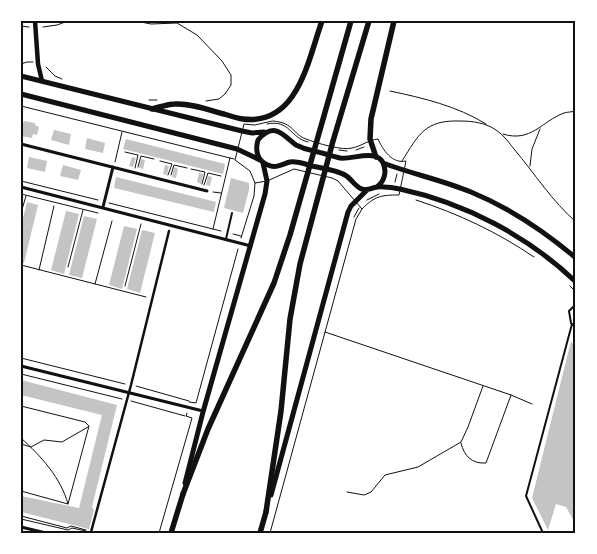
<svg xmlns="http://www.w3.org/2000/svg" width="597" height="554" font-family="'Fira Sans Condensed',sans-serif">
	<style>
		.building { fill: #c4c4c4 }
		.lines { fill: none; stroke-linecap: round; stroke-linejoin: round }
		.path { stroke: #111; stroke-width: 1 }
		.service { stroke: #111; stroke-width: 2 }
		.pedestrian { stroke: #111; stroke-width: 2.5 }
		.minor { stroke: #111; stroke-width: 3 }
		.tertiary { stroke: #111; stroke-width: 4.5 }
		.secondary { stroke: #111; stroke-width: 5 }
		.primary { stroke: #111; stroke-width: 5.5 }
		.trunk { stroke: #111; stroke-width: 5.5 }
		.neatline { fill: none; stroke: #111; stroke-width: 2 }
	</style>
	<rect width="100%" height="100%" fill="#fff"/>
	<!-- building -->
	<path class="building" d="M24,121L35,123V125L39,127L37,135L33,134L32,138L21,136V122L23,123Z
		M54,130L71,134L69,145L51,140Z
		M87,138L105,143L103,153L85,149Z
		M126,139L225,164L223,174L123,149Z
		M29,157L47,161L45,172L27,168Z
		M132,157L136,158L133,167L129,166Z
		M141,159L145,160L143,169L139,168Z
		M63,165L81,170L78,180L60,176Z
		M165,165L169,166L167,175L163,174Z
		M174,167L178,169L176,178L172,177Z
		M199,173L203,174L201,184L197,182Z
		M208,176L212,177L210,186L206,185Z
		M116,177L216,202L214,212L114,188Z
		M231,178L249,183V190L243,213L224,208Z
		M27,202L38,205L24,263L21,262V226Z
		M66,211L79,214L64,274L51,270Z
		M84,216L97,219L82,278L69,275Z
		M124,226L137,229L122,289L109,285Z
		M142,230L155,233L140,293L127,289Z
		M571,341L576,349V525L566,507L556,504L548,530L532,498Z
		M21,380L117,405L92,507L94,510L89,529L21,512V496L79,508L102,415L21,395Z"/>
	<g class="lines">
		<!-- path -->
		<path class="path" d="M136,21L151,24L177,23L197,35L222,61L231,75V85L225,94L219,99L206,101
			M21,26L29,27
			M43,27L57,25L68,21
			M21,64L27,62H33
			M46,67L55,76L62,79
			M390,91C423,98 457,106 486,124
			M149,100H157
			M21,106L234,159
			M273,121C295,123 292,134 306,139C316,143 343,151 352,148C362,146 368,140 378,139C383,150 392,164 406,161L399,195C381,195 375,196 362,209L338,181L332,178L294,169L267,181L255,183L250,171L235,160L244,124L254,125Z
			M267,124C290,119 290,138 308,142
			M503,134C531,143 542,121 564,113C567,112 572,112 576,111
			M339,150L347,151
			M356,150L364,147
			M125,152L138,155L135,168
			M160,161L172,164L168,175
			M402,161C419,134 425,120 460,121C473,121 486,123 496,130C504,135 509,143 514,149C535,174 552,201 576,222
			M115,162L122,132
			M530,166L532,149L540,129
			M138,167L141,156L154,159
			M191,169L205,172L202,184
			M171,175L174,165L187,168
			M21,181L98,200
			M395,182L397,174
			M204,185L208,173L221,176
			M213,192L221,193
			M21,194L98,213
			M367,200L379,194
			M416,200C459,214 497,232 534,257
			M109,203L221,231
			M21,213L26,196
			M354,217L359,208
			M213,229L230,158
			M233,234L241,236
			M241,238L254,196L255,183
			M21,265L146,297
			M68,267L83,210
			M39,270L54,206
			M95,284L112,221
			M125,286L141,224
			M570,286L576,292
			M325,332L511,395L532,404
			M21,358L125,384
			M21,374L122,399
			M136,386L189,401
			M131,401L185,416
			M189,402L196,403L238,249
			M21,406L85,422L89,426L68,504L21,491
			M21,438C41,456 61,478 68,504
			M461,443C464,456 472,464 486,463L511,395
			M21,444L31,447L44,440L62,442L88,427
			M347,492L364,495L371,492L385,475L418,467L461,442L468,427L483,386
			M21,516L67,528L71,526L86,530
			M21,519L68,530L72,528L86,531
			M159,533L192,418L186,416L187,413
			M270,533L356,219L362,209"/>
		<!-- service -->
		<path class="service" d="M226,239L232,213
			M571,323L569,311L576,304
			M543,533L526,496L572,324L576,326"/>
		<!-- pedestrian -->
		<path class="pedestrian" d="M91,532L131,385L169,231"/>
		<!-- minor -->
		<path class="minor" d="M21,144L207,191
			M21,187L251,246
			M103,207L113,167
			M21,366L203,411
			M21,527L46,533"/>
		<!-- tertiary -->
		<path class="tertiary" d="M35,21L38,64L42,81"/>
		<!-- secondary -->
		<path class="secondary" d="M21,76L242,131L252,133L264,132
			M21,94L237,149L260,160
			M383,163C412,174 442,180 471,192C510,208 544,231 576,258
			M377,187C382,183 385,178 385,171C383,145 355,160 340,158C332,156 323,153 314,151C308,150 302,148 296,145C283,135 274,121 258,140C255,150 257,161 268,165C276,169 282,164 290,162C297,161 305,164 312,166C322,168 336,170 345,175C352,179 355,187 362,189C368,191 371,188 377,187C384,186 393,188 400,189C465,203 528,236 576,282
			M185,483L203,412L265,194L267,181L263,163
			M271,495L348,212L351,206L367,190"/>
		<!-- primary -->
		<path class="primary" d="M171,533L183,494
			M260,533L266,512"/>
		<!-- trunk -->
		<path class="trunk" d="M152,109C160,107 168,104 175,104C191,103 209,110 224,114C230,116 236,118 243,119C298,126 308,60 322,21
			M376,157L370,139L371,119L394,21
			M183,494L208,429L274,283L290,235L351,21
			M266,512L281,411L290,319L300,264L333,141L369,21"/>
	</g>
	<!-- border -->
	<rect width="597" height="554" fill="none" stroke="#ffffff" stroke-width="45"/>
	<rect x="22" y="22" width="552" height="510" class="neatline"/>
</svg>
